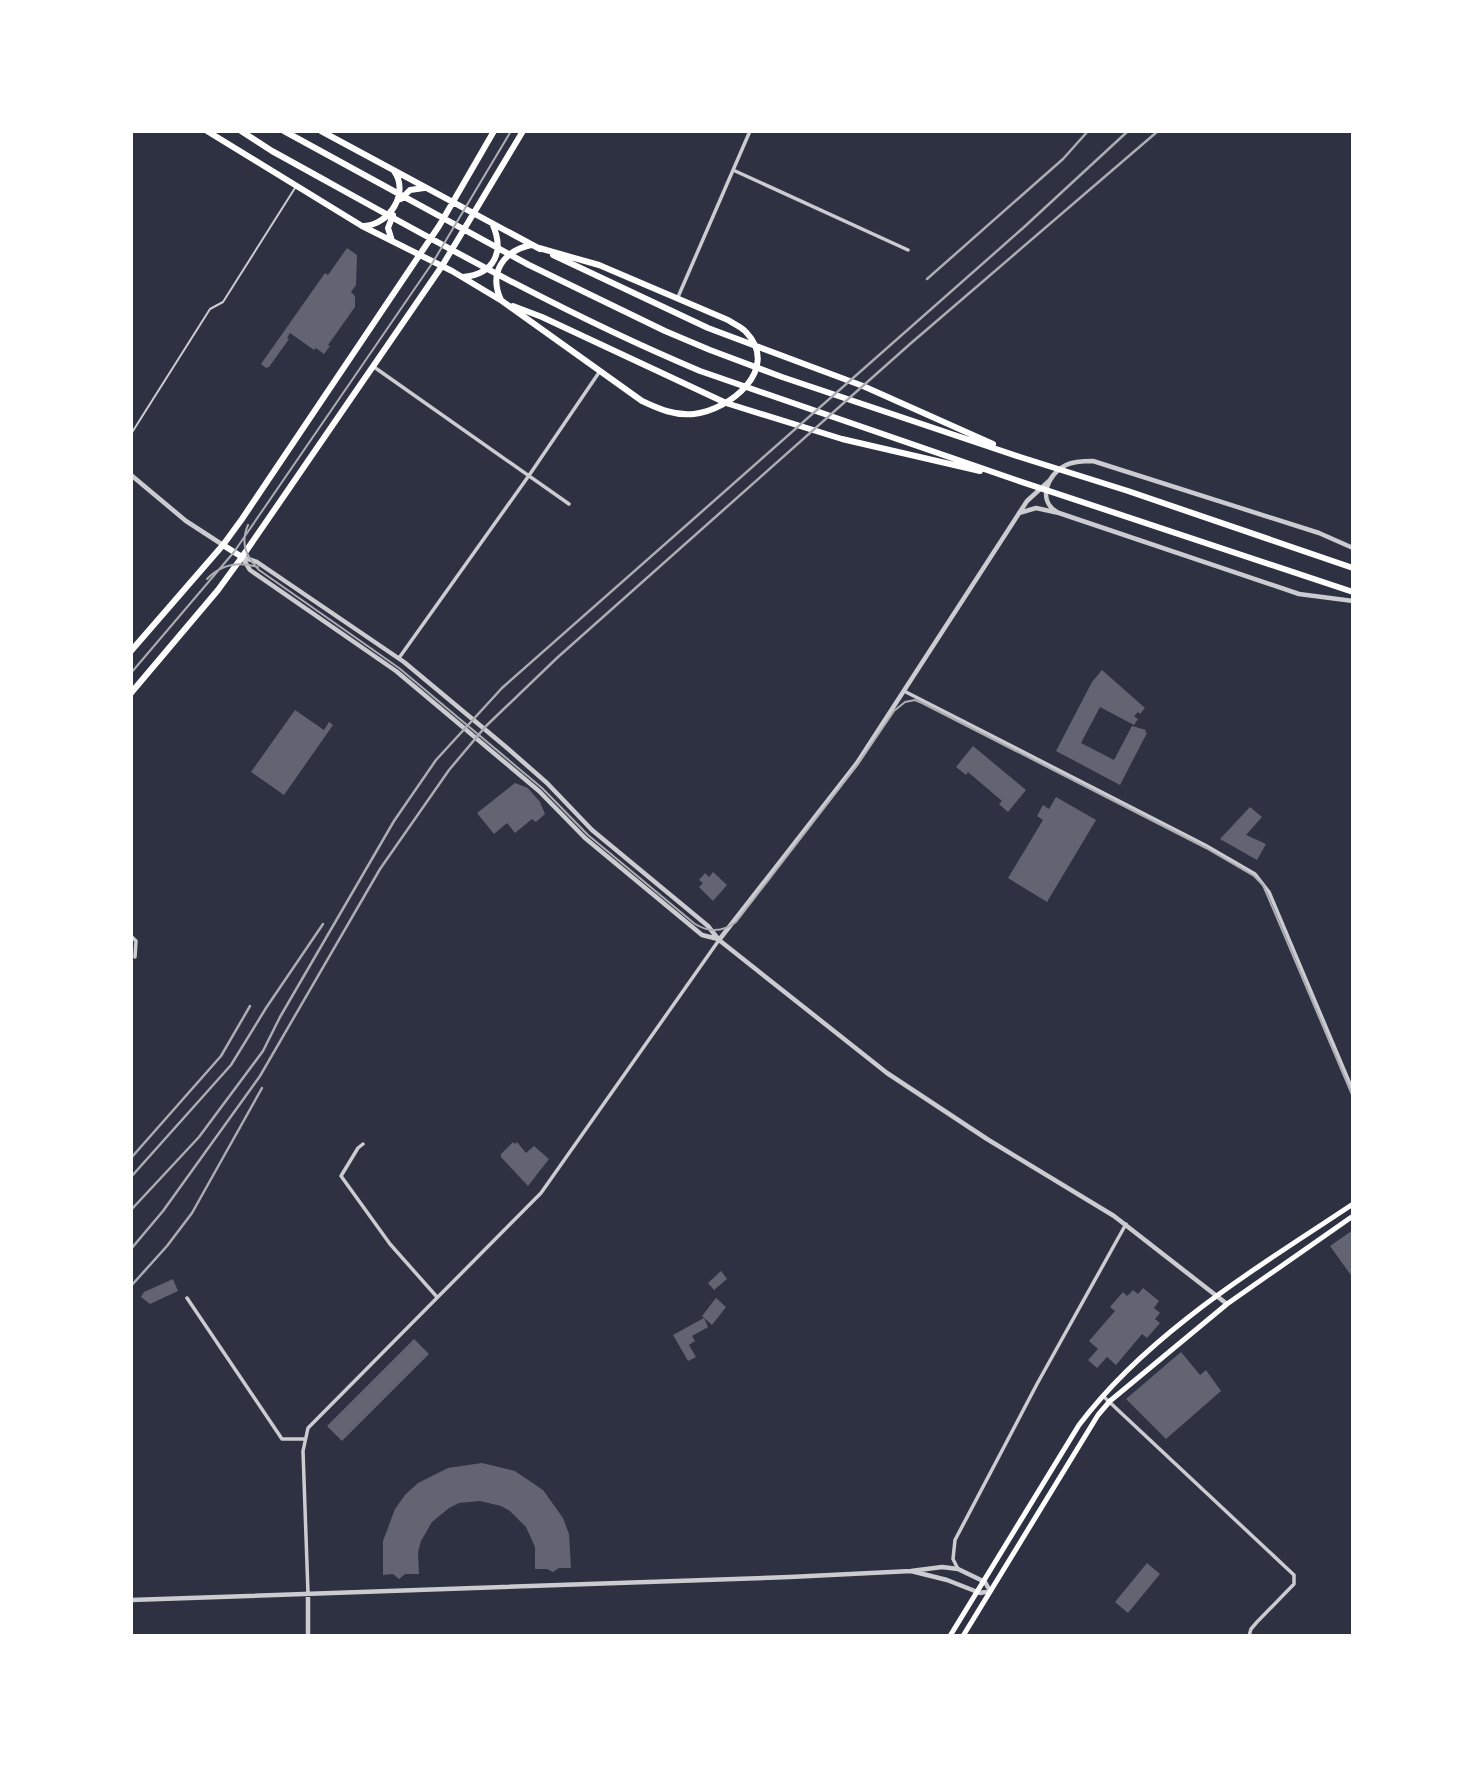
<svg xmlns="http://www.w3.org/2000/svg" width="1484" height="1767" font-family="Overpass,sans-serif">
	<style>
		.building { fill: #626471 }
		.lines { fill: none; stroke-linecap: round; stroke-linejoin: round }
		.service { stroke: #caccd0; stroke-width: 2 }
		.minor { stroke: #caccd0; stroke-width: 3.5 }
		.tertiary { stroke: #caccd0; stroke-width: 4.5 }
		.secondary { stroke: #fff; stroke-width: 5 }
		.primary { stroke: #fff; stroke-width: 6 }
		.tram { stroke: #abadb3; stroke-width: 2 }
		.rail { stroke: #abadb3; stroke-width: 2.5 }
	</style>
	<rect width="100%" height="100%" fill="#2d3142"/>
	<!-- building -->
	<path class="building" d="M347,248L357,255L356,285L351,292L355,296V307L328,345L330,346L324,354L316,348L314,350L290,333L287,338L289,339L269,367L266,368L261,364L325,273L328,275Z
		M1102,670L1145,708L1140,714L1138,712L1134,716L1138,719L1134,725L1100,707L1081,743L1114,760L1132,726L1146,730L1145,732L1147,733L1120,785L1056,751L1092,682Z
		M295,710L324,730L329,722L333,725L284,795L251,772Z
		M973,746L1026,790L1008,812L999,804L1002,801L968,772L966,775L956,767Z
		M515,783L528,788L540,802L545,814L536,822L532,819L515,833L507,823L494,834L477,813Z
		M1056,797L1096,820L1047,902L1008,878L1043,820L1037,816L1043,805L1049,809Z
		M1250,807L1262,817L1246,835L1266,844L1257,860L1220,839Z
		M713,872L727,885L713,901L699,887L703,883L699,880L705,873L709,877Z
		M513,1142L515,1144L517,1142L526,1153L534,1146L549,1159L528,1186L501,1157V1154Z
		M1353,1230V1278L1330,1246Z
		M721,1271L727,1279L714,1290L708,1283Z
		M173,1279L178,1291L150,1304L141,1297L144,1292Z
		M1143,1288L1159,1301L1154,1308L1160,1313L1155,1319L1160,1323L1147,1338L1142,1334L1116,1365L1107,1357L1097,1368L1088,1360L1098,1349L1089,1341L1115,1311L1110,1307L1123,1292L1127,1296L1133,1290L1138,1294Z
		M716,1298L726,1307L712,1325L702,1316Z
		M704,1318L708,1327L692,1336L695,1341L689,1345L696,1357L688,1361L673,1335Z
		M414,1339L429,1354L342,1441L327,1426Z
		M1181,1352L1200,1375L1206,1370L1221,1391L1166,1439L1126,1399Z
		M482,1463L515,1471L543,1490L563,1518L569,1534L571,1568H559L553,1572L547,1569H535V1547L526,1527L510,1511L501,1506L480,1501L459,1503L449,1508L432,1522L421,1541L418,1552L419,1574H405L399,1579L393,1574L383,1575V1541L395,1509L405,1495L418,1483L448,1468Z
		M1147,1563L1160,1574L1128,1613L1115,1602Z"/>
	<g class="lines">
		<!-- service -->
		<path class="service" d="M131,434L210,309L223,302L295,188"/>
		<!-- minor -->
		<path class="minor" d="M733,170L908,250
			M678,297L750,131
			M374,367L569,504
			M399,658L530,474L600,371
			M904,691L1205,845L1255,874L1269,892L1353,1091
			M131,936L136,941L135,957
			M363,1144L358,1148L341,1176L390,1244L437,1297
			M187,1298L282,1439H304
			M1103,1396L1294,1575V1584L1257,1622L1251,1629L1249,1636
			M958,1569L953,1559L955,1540L1037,1384L1126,1224
			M308,1593L303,1451L308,1428L541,1193L719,940"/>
		<!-- tertiary -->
		<path class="tertiary" d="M131,475L186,521L223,545
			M1019,513L1036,508L1059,513L1299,594L1353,601
			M1059,513C1036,502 1047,474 1066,465C1074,461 1084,461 1093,461L1319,533L1353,548
			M242,557L257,562L404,662L506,747L547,783L592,830L708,926L719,940L887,1073L987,1139L1114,1216L1227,1304
			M242,557L250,570L396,671L539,791L585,838L702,935L718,939
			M719,940L857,763L1027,501L1049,481
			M308,1593V1636
			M131,1600L790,1577L911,1571L942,1567L958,1569L985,1582L990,1591L980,1593L947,1580L911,1571"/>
		<!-- secondary -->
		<path class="secondary" d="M950,1636L1079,1425C1149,1332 1257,1268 1353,1204
			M963,1636L1098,1415L1110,1401L1227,1304L1353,1216"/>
		<!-- primary -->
		<path class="primary" d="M207,131L362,226L452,271L502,301L642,401C659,409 675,416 694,414C730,410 781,369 746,332C742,327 734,324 728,320L599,265L539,248
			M241,131L272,151C412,228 552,309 700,371L1016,480L1353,592
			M284,131L529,265L665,331L710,350L782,377L1020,457L1128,491L1353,568
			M321,131L540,249
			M401,199L410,190L424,188
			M364,226C389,225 410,193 394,171
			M392,241L388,228L393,215
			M553,255L708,328L863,386L993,444
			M463,277C495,274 505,251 492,223
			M501,300C488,272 504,251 531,245
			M513,306L542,317L726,403L842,439L980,471
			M223,545L242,557
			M131,651L223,545L242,519L439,226L494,131
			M131,693L218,590L242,557L442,266L523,131"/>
		<!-- tram -->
		<path class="tram" d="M248,525C240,544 246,556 259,570L399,668L542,788L588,835L695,924C710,933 723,932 736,922L858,764L894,711L905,702L915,700L922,703L1206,848L1254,876L1263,885L1353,1097
			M207,579C221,564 238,561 258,567
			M131,673L234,552L433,262L511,131"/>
		<!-- rail -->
		<path class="rail" d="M927,279L1063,159L1088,131
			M131,1158L221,1056L250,1006
			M131,1177L231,1065L266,1008L323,924
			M131,1210L199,1137L263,1051L280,1017L394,821L436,760L502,688L1023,228L1128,131
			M131,1249L163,1211L260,1076L380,869L449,770L486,726L558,657L910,344L1158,131
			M131,1286L167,1246L192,1213L262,1088"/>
	</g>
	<!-- border -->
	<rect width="1484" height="1767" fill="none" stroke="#ffffff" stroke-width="266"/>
</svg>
